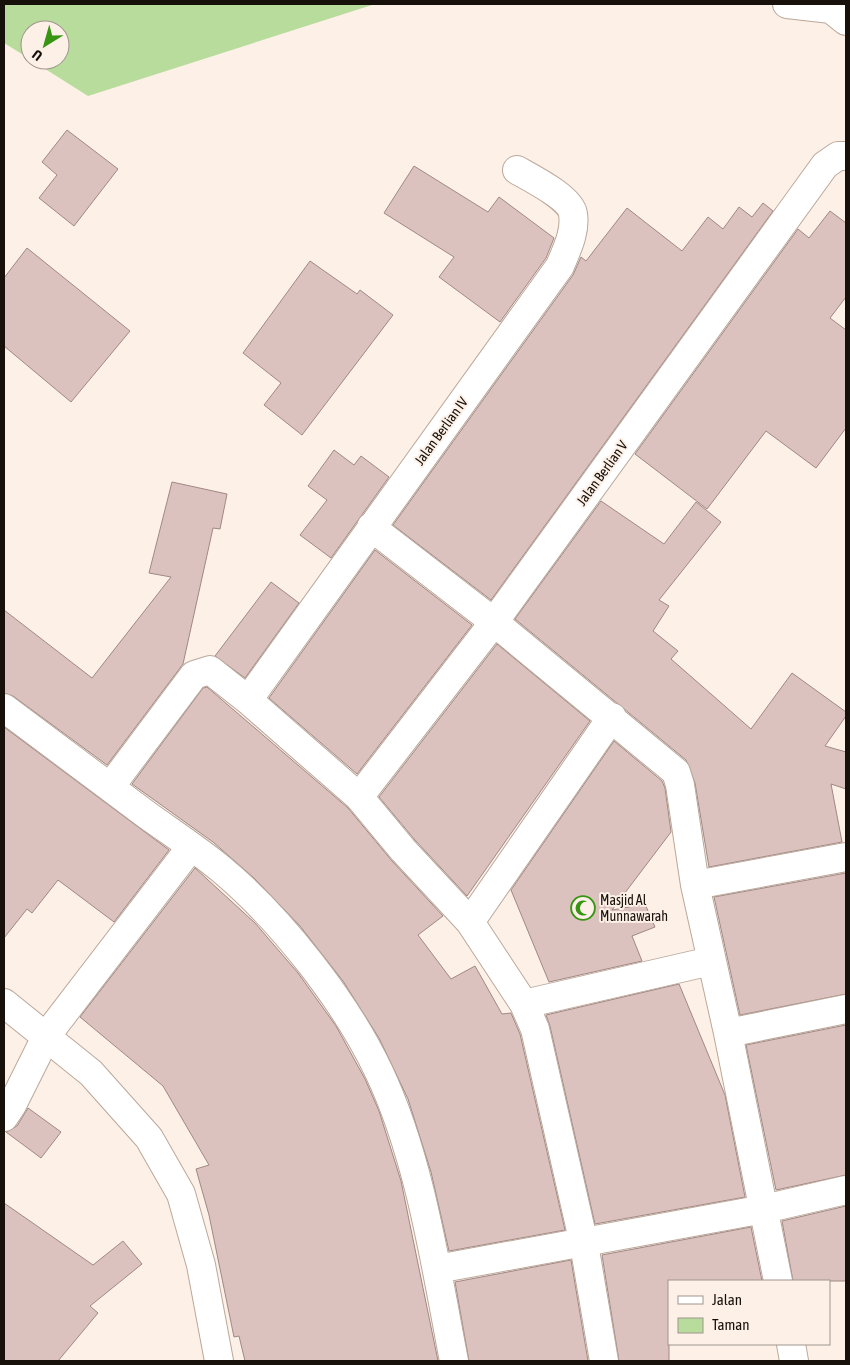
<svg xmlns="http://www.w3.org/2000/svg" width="850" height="1365" font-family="'Asap Condensed',sans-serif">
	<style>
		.green { fill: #b8dc9c }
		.building { fill: #dbc2bf; stroke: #a08885 }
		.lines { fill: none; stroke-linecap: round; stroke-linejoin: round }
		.street-casing { stroke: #bba89a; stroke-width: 30 }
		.street { stroke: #fff; stroke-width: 28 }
		.labels { text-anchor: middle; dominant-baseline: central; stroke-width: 4; stroke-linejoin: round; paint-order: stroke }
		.street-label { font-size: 14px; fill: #17100b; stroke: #fcf0e7 }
		.poi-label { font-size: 14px; fill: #17100b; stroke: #fcf0e7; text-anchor: start }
	</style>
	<rect width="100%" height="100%" fill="#fcf0e7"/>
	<!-- green -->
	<path class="green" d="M4,4H375L88,96L31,60H60V30H30V59L4,43Z"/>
	<!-- building -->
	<path class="building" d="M67,130L118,169L74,226L39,198L57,175L42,162Z
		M414,166L488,212L499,197L554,238L546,258L500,322L439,277L454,257L384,213Z
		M763,203L773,211L491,600L393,525L573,275L581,257L586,261L627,208L682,251L708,217L723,229L739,207L752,217Z
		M830,211L846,223V297L830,318L846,330V428L816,468L766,431L707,509L635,454L798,229L809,238Z
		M27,248L130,331L71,402L4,346V278Z
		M310,261L357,294L360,290L393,315L302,435L264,405L281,383L243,353Z
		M334,450L354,465L361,456L389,477L331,558L300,535L327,500L308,486Z
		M172,482L227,494L220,529L213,528L183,664L107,765L13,696L4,693V610L92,678L171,577L149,573Z
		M601,501L664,544L696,502L721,522L659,600L669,606L653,631L678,651L671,659L751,729L792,673L846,712V716L825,746L846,752V789L831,784L842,842L709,867L695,783L686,760L515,619Z
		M375,550L472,625L357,774L269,698Z
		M271,582L299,603L245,678L215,656Z
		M497,644L590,721L467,896L415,840L379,797Z
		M207,687L348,808L392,861L443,916L418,935L451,979L475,966L502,1014L511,1013L520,1034L565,1230L449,1251L431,1172L408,1099L379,1038L343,981L300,926L254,878L213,842L132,784L203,688Z
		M4,727L169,850L114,922L58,880L32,913L27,909L4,938Z
		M614,741L662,781L665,788L671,832L612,910L645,904L655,927L632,936L642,961L549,982L511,890Z
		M195,868L255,923L298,973L336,1026L365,1079L379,1111L401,1181L438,1361H245L239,1336L234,1337L209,1215L196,1169L209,1165L163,1086L80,1017Z
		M846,873V994L740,1015L714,897Z
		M679,984L725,1095L745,1197L595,1224L550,1026L546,1015Z
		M846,1025V1175L776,1190L746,1045Z
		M28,1108L61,1132L41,1158L6,1132L17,1126Z
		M4,1203L93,1265L123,1241L142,1264L90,1306L98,1313L58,1361H4Z
		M846,1206V1281H793L782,1221Z
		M751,1227L762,1281H669V1361H619L602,1255Z
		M571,1260L588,1361H469L455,1282Z"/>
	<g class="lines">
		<!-- street casing -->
		<g class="street-casing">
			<path id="street" d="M787,4L831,9L846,21
				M371,527L494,622L676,772L680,785L695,885L728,1033L778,1281
				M248,700L560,266C566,251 576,232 573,214C571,198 531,178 517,170
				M4,708C52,744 99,779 147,815C172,833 198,850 221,869C281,919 346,1002 379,1072C420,1158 436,1268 454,1361
				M110,787L194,675L210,670L248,700L359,797L403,850L470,922L524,1004L535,1029L584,1244L604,1361
				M359,797L494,622L825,165L838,156H846
				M695,885L846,857
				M470,922L612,717
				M4,1003L91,1073L149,1138L181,1194L201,1265L219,1361
				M524,1004L711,961
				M728,1033L846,1009
				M4,1117L12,1105L47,1035L191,847
				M437,1269L764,1209L846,1190
				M791,1344L794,1361"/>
		</g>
		<!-- street -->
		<use href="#street" class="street"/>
	</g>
	<!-- icons -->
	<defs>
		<g id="mosque-ring" transform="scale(1.25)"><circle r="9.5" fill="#fcf0e7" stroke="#379513" stroke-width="1.5"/><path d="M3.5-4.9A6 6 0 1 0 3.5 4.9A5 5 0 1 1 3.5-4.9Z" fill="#379513"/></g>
	</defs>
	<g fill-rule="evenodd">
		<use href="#mosque-ring" x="583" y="908"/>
	</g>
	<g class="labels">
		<!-- street labels -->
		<g class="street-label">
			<text transform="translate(441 431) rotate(-54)">Jalan Berlian IV</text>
			<text transform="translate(602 473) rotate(-54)">Jalan Berlian V</text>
		</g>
		<!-- poi labels -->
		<g class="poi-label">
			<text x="600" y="900">Masjid Al<tspan x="600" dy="16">Munnawarah</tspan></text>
		</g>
	</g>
	<!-- border -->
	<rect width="850" height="1365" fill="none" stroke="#17100b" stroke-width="10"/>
	<!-- legend -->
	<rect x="668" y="1280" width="162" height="65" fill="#fcf0e7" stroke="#a0968f"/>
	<rect x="678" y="1296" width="25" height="8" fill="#ffffff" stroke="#a0968f"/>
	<text x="712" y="1305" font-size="15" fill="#17100b">Jalan</text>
	<rect x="678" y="1318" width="25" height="15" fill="#b8dc9c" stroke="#a0968f"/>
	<text x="712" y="1330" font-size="15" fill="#17100b">Taman</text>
	<!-- north arrow -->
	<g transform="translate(45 45) rotate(217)"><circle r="24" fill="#fcf0e7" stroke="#a0968f"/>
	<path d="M0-4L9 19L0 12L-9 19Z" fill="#379513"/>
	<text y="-8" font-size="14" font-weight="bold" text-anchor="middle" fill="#17100b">U</text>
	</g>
</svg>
